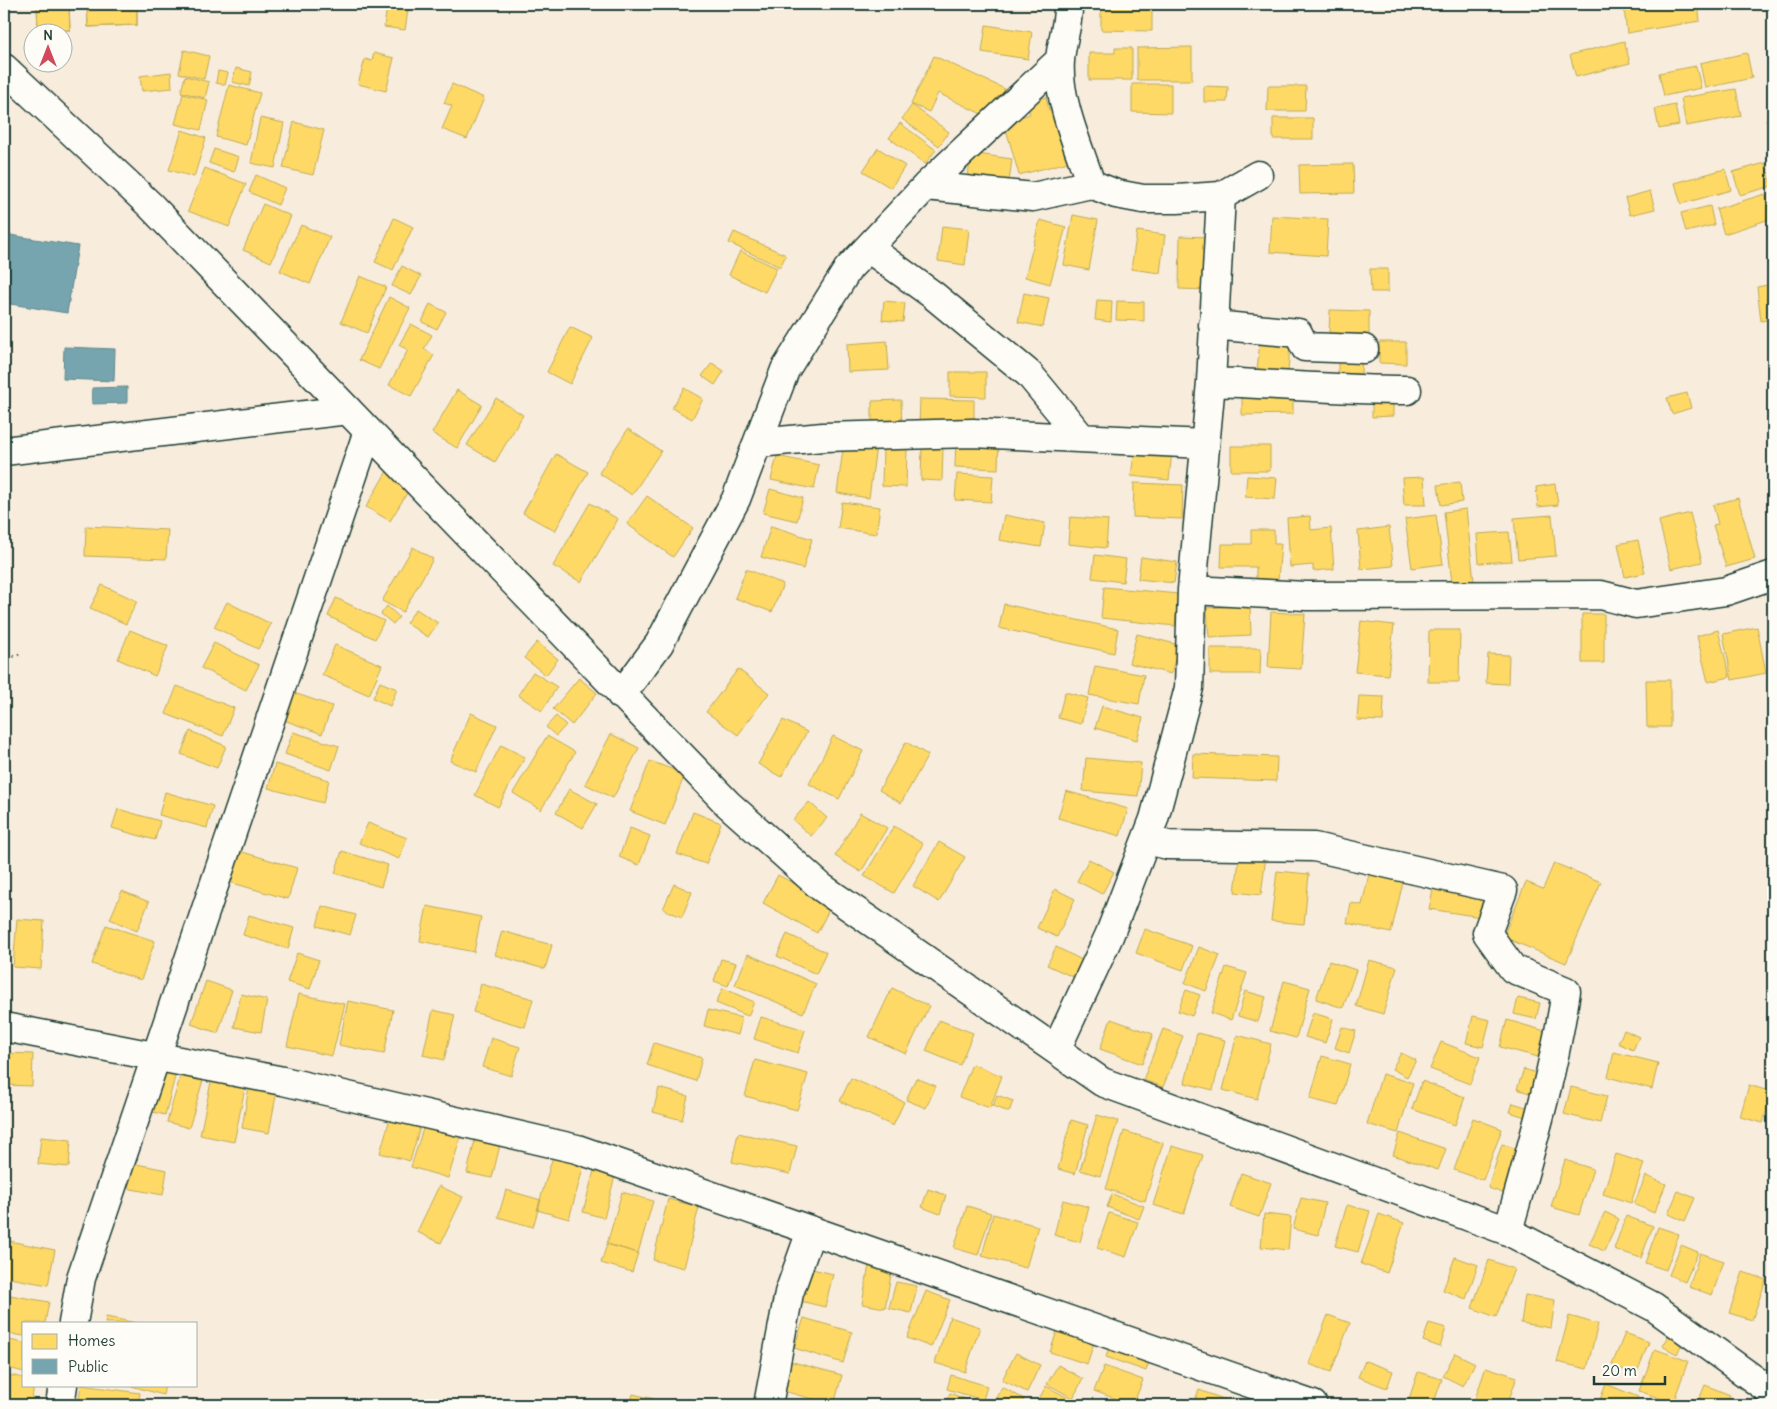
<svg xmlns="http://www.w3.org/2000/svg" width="1777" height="1409" font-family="Delius,sans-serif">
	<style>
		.homes { fill: #ffd966; stroke: #bcaa57 }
		.public { fill: #76a5af; stroke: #5c868a }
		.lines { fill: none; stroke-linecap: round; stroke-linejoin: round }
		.street-casing { stroke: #1f3d34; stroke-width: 31 }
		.path { stroke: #1f3d34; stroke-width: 3; stroke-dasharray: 1 4; stroke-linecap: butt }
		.street { stroke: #fdfcf7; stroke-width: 28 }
	</style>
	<rect width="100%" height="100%" fill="#f8ecdc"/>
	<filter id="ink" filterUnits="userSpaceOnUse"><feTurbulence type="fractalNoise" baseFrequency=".02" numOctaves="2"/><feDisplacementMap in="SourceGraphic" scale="10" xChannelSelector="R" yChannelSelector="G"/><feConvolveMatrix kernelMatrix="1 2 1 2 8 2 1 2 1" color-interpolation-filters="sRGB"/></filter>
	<g filter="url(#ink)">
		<!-- homes -->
		<path class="homes" d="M35,4H69L70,30L38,32L37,5Z
			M35,4H69L70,30L38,32L37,5Z
			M87,4H137V25L88,27Z
			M87,4H137V25L88,27Z
			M165,4H189L190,7L165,9Z
			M1101,4H1152V31L1101,30Z
			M1204,4H1245V10L1203,6Z
			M1658,4H1698L1700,21L1627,33L1624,9Z
			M387,7L408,10L405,30L384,27Z
			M986,25L1032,32L1028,59L982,52Z
			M1624,41L1630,63L1576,77L1570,55Z
			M1192,47V80H1137V48Z
			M1115,48H1132V80H1089V53H1115Z
			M184,50L209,56L204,79L179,73Z
			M374,53L394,58L386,91L358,84L365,59L372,61Z
			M1747,53L1752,78L1705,88L1700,63Z
			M934,56L1005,89L990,118L938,93L929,112L911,104Z
			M1696,66L1701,88L1664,96L1659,73Z
			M236,68L252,72L249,86L232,82Z
			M218,71L228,73L225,85L216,83Z
			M171,72L172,88L142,91L140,76Z
			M185,76L209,82L205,98L181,92Z
			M452,84L484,98L467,139L442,129L452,106L444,103Z
			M1132,84H1171V113L1132,112Z
			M229,85L260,93L246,145L216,137Z
			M1204,86L1228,87L1227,102H1204Z
			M1268,86H1306L1305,111H1267Z
			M1736,89L1741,116L1686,126L1681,98Z
			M183,94L208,100L201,130L175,124Z
			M1046,97L1049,110L1058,107L1072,161L1019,175L1004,122L1030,114L1026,102Z
			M912,105L949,132L939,146L902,119Z
			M1675,105L1679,125L1659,129L1655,109Z
			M1773,116V136L1766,119Z
			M260,118L284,123L275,168L251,163Z
			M1273,118H1313V139H1273Z
			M294,122L324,130L313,175L283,168Z
			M900,123L936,150L925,164L889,138Z
			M182,130L206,138L194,177L169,170Z
			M878,148L905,166L891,188L863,171Z
			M214,149L239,157L234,172L209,163Z
			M971,153L1012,159L1008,190L967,184Z
			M1765,163L1772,186L1740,195L1733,172Z
			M1353,164L1354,193L1300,194L1299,165Z
			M205,168L246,184L229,227L188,211Z
			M1725,169L1731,190L1681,204L1675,183Z
			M256,175L285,188L278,205L249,192Z
			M1650,191L1655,209L1630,215L1625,198Z
			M1765,194L1773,218L1724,234L1716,209Z
			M263,204L291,216L271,262L243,250Z
			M1710,206L1714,225L1686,232L1681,213Z
			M1073,215L1098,220L1089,270L1064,265Z
			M1272,216L1328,219L1326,256L1270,252Z
			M394,218L413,227L393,270L375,262Z
			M1040,220L1066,227L1050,284L1025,277Z
			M301,225L330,237L310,284L280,271Z
			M942,226L969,229L965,265L938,261Z
			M1137,231L1165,235L1160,273L1131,269Z
			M734,232L786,255L780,267L729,243Z
			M1180,236L1209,237L1208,290L1179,289Z
			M740,251L777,268L765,292L729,275Z
			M402,266L421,276L411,295L392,286Z
			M1370,269H1388V292H1371Z
			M360,276L386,287L367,333L341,322Z
			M1773,284V319L1761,321L1757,287Z
			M1024,293L1049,298L1043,327L1018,322Z
			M389,297L410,308L379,369L359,360Z
			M1097,300L1112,301L1111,322L1095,320Z
			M884,301L905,303L903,322L882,320Z
			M1117,301L1144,302V321L1116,320Z
			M430,304L446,312L437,329L422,322Z
			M1330,310L1369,311V334L1329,333Z
			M411,324L432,335L424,349L434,355L411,396L389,385L408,350L399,345Z
			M570,327L593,338L570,384L547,372Z
			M887,341L889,370L848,372L847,344Z
			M1260,341L1290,344L1288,373L1257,371Z
			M1379,342H1406V364L1379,363Z
			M1338,355L1362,356L1361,374L1338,373Z
			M712,363L724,371L715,385L702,376Z
			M950,372H986V397L950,396Z
			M684,388L703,399L692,419L672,408Z
			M1293,389V414L1242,415V390Z
			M457,390L482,405L457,448L432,433Z
			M1687,393L1691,408L1672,414L1667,398Z
			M1372,396H1393V416L1372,417Z
			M496,398L523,415L495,462L467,445Z
			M920,399L974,400V426H919Z
			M901,400L902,430L872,431V401Z
			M628,429L661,451L632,495L599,473Z
			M956,437L999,438L998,469L955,467Z
			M844,442L876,446L869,498L837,493Z
			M883,446L907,447L906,487L882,486Z
			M1231,446H1270V471H1231Z
			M922,447L943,448L942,481L921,480Z
			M1135,447L1172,451L1169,480L1131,476Z
			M556,454L588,472L555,531L523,513Z
			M777,456L819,465L814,489L771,480Z
			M387,471L412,485L390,521L366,507Z
			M957,474L993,476L991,502L955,500Z
			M1247,476L1277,478L1275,499L1245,497Z
			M1424,477L1426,505H1404L1402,478Z
			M1460,482L1462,502L1441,505L1438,485Z
			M1134,483L1183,485L1182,519L1133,517Z
			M1555,484L1558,505L1538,507L1536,487Z
			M770,489L803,498L797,521L763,513Z
			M647,496L693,528L673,557L627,524Z
			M1738,498L1755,559L1726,567L1713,525L1718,524L1713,505Z
			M842,502L880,507L876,534L838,528Z
			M590,503L618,519L581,582L553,566Z
			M1466,509L1474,581L1452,583L1444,512Z
			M1690,513L1702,562L1671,569L1659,521Z
			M1004,515L1045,523L1041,547L999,540Z
			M1436,515L1443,564L1412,568L1405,519Z
			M1552,515L1556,556L1518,559L1514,518Z
			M1310,516L1311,530L1331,528L1334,569L1313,571V565L1290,567L1287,518Z
			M1070,517L1108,520L1106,548L1068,544Z
			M86,526L168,530L166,559L85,556Z
			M771,526L812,539L803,569L761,557Z
			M1389,527L1393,566L1361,569L1358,531Z
			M1251,530H1274V544H1281L1278,580H1256V567H1221L1222,544H1251Z
			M1509,532L1512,561L1479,563L1477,534Z
			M1638,540L1645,573L1625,577L1618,544Z
			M413,547L433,559L403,612L382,601Z
			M1095,555L1126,559L1123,582L1092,578Z
			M1141,557L1177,562L1174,583L1138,579Z
			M746,569L783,584L772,612L735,598Z
			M102,585L137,601L126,624L90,608Z
			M1104,587L1178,594L1175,626L1101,618Z
			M336,598L384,621L375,639L328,616Z
			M227,602L271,624L258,649L214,627Z
			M1004,604L1118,629L1114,653L999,628Z
			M1250,605L1251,635L1209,637L1207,608Z
			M387,606L399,617L393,624L381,614Z
			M416,609L438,623L428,637L406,623Z
			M1271,612L1305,614L1301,669L1268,667Z
			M1582,614H1604V663H1582Z
			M1361,621L1394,625L1388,675L1355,672Z
			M1757,627L1766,673L1732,680L1723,634Z
			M130,630L168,646L155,676L118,659Z
			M1429,630H1460L1459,682H1428Z
			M1718,630L1730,677L1708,682L1697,636Z
			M1137,634L1179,645L1171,674L1129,663Z
			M537,642L558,659L546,675L524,658Z
			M214,643L259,665L246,690L201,668Z
			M335,645L382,665L369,695L322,675Z
			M1210,648H1261L1260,674H1210Z
			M1488,654L1509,655L1508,684L1486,683Z
			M1095,666L1144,675L1139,704L1089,695Z
			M738,669L769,693L738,735L706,712Z
			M533,672L557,687L542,711L518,695Z
			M579,678L597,693L572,725L553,709Z
			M1646,680H1670V727H1647Z
			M380,682L397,689L390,706L373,698Z
			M177,686L234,708L223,736L166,714Z
			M1065,692L1088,698L1081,724L1058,718Z
			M294,693L332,706L322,734L284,720Z
			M1359,696L1384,697L1383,721L1357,720Z
			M1102,706L1143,718L1137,740L1095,728Z
			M471,713L497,725L476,772L450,761Z
			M556,716L566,725L556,736L546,727Z
			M783,720L807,732L781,777L758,764Z
			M190,731L226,746L217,768L181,754Z
			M293,732L339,746L331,770L285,754Z
			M611,734L639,748L613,798L585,784Z
			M547,736L575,752L541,810L513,793Z
			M833,736L863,751L839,799L809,784Z
			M906,742L928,755L901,803L879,790Z
			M501,745L525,757L498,807L475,795Z
			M1193,754L1277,757L1276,781L1192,778Z
			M1086,758L1141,763L1138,796L1083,791Z
			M650,761L685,774L665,825L630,811Z
			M275,764L329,780L323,803L268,788Z
			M569,789L597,804L583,828L556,813Z
			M1066,791L1128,809L1120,836L1058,818Z
			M165,792L213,806L207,828L159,815Z
			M809,802L827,818L811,836L793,820Z
			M118,809L160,821L155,840L112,828Z
			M693,812L721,823L706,864L677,854Z
			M860,813L887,828L861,872L835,856Z
			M368,823L407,838L399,859L359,843Z
			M894,826L923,844L894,893L864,876Z
			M630,828L650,836L639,865L619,857Z
			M939,842L965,857L939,902L913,886Z
			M239,851L297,868L288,899L229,882Z
			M342,851L388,865L381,887L335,873Z
			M1240,853L1266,856L1261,895L1235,892Z
			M1089,859L1114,872L1102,894L1077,881Z
			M1554,863L1601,882L1566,963L1503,937L1526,882L1543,889Z
			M1277,871L1309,874L1304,924L1271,921Z
			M1369,874L1403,882L1391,933L1347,923L1351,903L1362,905Z
			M778,875L832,904L817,933L763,903Z
			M674,884L692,892L682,917L663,909Z
			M1434,884L1486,892L1481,917L1429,909Z
			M1055,889L1075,899L1057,937L1037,928Z
			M122,891L149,902L137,931L110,919Z
			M322,906L356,915L350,935L317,926Z
			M427,906L481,917L474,952L420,941Z
			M249,915L294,928L288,949L243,935Z
			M17,919L44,921L41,969L13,967Z
			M106,925L155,941L141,980L92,964Z
			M1145,929L1192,946L1183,970L1136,953Z
			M502,931L552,945L545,969L495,955Z
			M787,934L826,952L816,974L777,956Z
			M1056,947L1082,960L1073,977L1047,965Z
			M1199,947L1220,955L1206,991L1185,983Z
			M297,953L319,960L310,989L287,982Z
			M748,954L816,984L803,1013L735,985Z
			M721,959L736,963L728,986L714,981Z
			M1369,960L1397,967L1383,1014L1356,1006Z
			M1329,961L1356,970L1343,1008L1316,999Z
			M1226,967L1247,973L1231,1020L1211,1013Z
			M206,981L232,990L218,1033L191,1024Z
			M1284,981L1310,988L1296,1038L1270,1031Z
			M481,984L533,999L525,1027L473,1012Z
			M723,988L754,1002L748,1016L716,1003Z
			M892,988L929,1006L906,1054L869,1037Z
			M1186,990L1200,995L1192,1016L1178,1011Z
			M1245,991L1266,997L1258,1022L1238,1016Z
			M241,994L267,1000L261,1032L234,1027Z
			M299,994L345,1004L332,1056L287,1046Z
			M1518,998L1540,1003L1536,1019L1514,1014Z
			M348,1001L393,1010L384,1054L339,1045Z
			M433,1010L455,1015L444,1060L423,1055Z
			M708,1010L742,1018L738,1035L704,1026Z
			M1313,1013L1333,1019L1325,1043L1305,1037Z
			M1473,1016L1490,1020L1483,1047L1466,1043Z
			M761,1017L805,1030L798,1053L754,1039Z
			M1111,1019L1153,1034L1142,1064L1100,1049Z
			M939,1020L973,1033L960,1065L926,1051Z
			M1507,1020L1545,1031L1538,1057L1500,1047Z
			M1342,1027L1356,1031L1349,1053L1335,1048Z
			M1163,1029L1183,1036L1163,1087L1143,1080Z
			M1624,1030L1639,1037L1633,1050L1618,1043Z
			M1197,1033L1225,1040L1213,1090L1185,1083Z
			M1237,1035L1271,1044L1257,1099L1223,1090Z
			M491,1038L520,1047L511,1076L482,1067Z
			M1441,1042L1480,1057L1470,1084L1430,1069Z
			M654,1043L702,1058L696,1081L647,1065Z
			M1614,1052L1658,1063L1652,1089L1608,1077Z
			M4,1053L33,1054L32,1086L4,1085Z
			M1401,1053L1416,1060L1407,1077L1392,1069Z
			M1322,1056L1350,1064L1338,1106L1310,1099Z
			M755,1060L808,1074L797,1110L745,1096Z
			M149,1062L177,1069L165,1115L138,1108Z
			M972,1064L1002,1076L990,1108L959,1097Z
			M1524,1069L1539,1074L1532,1094L1517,1089Z
			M181,1074L203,1080L189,1128L167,1122Z
			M1382,1074L1413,1083L1398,1133L1367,1124Z
			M212,1077L246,1083L234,1142L200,1135Z
			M851,1078L904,1102L893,1126L840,1101Z
			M916,1078L936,1086L926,1108L906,1100Z
			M250,1081L278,1085L269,1133L242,1128Z
			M1422,1081L1465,1097L1455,1125L1412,1109Z
			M1749,1085L1772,1092L1763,1123L1740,1117Z
			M1571,1087L1607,1096L1600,1123L1564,1114Z
			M659,1088L688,1096L682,1120L653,1112Z
			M997,1095L1013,1101L1009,1112L993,1106Z
			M1513,1103L1529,1108L1525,1117L1510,1112Z
			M393,1108L423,1117L410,1161L380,1153Z
			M1097,1115L1118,1121L1100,1176L1080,1170Z
			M427,1116L464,1127L448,1178L411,1167Z
			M1473,1118L1502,1129L1483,1180L1454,1170Z
			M1071,1120L1088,1125L1075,1174L1058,1169Z
			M1124,1131L1163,1143L1145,1201L1106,1189Z
			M477,1132L502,1137L492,1178L467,1173Z
			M738,1133L797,1146L790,1174L732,1162Z
			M1400,1133L1446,1149L1438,1170L1393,1155Z
			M41,1137L71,1140L69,1167L38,1164Z
			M1502,1144L1521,1150L1506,1194L1488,1188Z
			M1172,1146L1203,1155L1184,1214L1153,1205Z
			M554,1153L585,1161L569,1219L537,1210Z
			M1616,1154L1644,1163L1631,1203L1603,1194Z
			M1565,1160L1593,1169L1579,1215L1551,1207Z
			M126,1162L167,1170L163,1195L121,1187Z
			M596,1163L617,1168L604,1218L583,1212Z
			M1241,1173L1271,1183L1259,1217L1230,1207Z
			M1646,1176L1666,1184L1654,1213L1634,1204Z
			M439,1186L463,1197L441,1243L417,1232Z
			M928,1189L946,1195L940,1214L922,1207Z
			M506,1190L541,1200L533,1227L498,1217Z
			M1678,1191L1695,1198L1685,1221L1668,1214Z
			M622,1192L653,1201L638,1253L607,1244Z
			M1112,1194L1144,1206L1139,1219L1107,1207Z
			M1301,1198L1325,1203L1318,1235L1293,1229Z
			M668,1199L699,1207L684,1268L653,1260Z
			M1063,1200L1089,1207L1080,1242L1054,1235Z
			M1347,1205L1370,1211L1358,1252L1335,1246Z
			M967,1206L991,1213L978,1255L954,1248Z
			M1605,1212L1619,1219L1604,1251L1589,1244Z
			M1109,1213L1138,1222L1126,1257L1097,1248Z
			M4,1214L10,1216L5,1233L4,1232Z
			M993,1214L1038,1226L1026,1268L982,1256Z
			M1264,1214L1291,1217L1288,1250L1261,1247Z
			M1379,1214L1404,1223L1387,1273L1361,1264Z
			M1626,1216L1653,1226L1641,1258L1614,1249Z
			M1658,1227L1679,1234L1666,1270L1645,1263Z
			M4,1240L55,1250L48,1285L4,1277Z
			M607,1244L638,1253L632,1272L601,1263Z
			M1681,1245L1698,1252L1685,1282L1669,1275Z
			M1700,1253L1724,1261L1712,1295L1689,1287Z
			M1455,1257L1478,1265L1466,1299L1443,1290Z
			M1489,1260L1514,1269L1496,1317L1472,1308Z
			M869,1265L892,1269L885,1308L862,1304Z
			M804,1267L833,1274L825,1307L796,1300Z
			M1743,1272L1766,1280L1752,1320L1729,1313Z
			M896,1282L917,1286L911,1313L889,1308Z
			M926,1291L950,1300L931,1347L907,1338Z
			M4,1294L49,1302L45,1323H24V1336L4,1333Z
			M1525,1295L1555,1300L1551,1328L1521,1323Z
			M1328,1315L1350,1323L1331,1372L1309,1364Z
			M1569,1316L1598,1324L1587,1369L1557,1362Z
			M106,1317L137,1323H105Z
			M950,1317L980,1327L965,1372L935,1363Z
			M804,1318L852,1332L843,1363L794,1348Z
			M1429,1323L1446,1328L1440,1347L1423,1341Z
			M1058,1328L1095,1340L1087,1364L1050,1352Z
			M1625,1333L1649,1342L1636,1375L1612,1365Z
			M1669,1334L1683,1341L1677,1354L1662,1346Z
			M4,1339L24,1343V1372L4,1367Z
			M1112,1339L1152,1353L1146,1371L1106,1357Z
			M1655,1349L1688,1361L1673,1403L1639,1391Z
			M1016,1353L1040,1365L1027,1392L1002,1380Z
			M1455,1353L1475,1363L1463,1386L1443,1376Z
			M789,1361L842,1375L834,1405L780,1390Z
			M1365,1361L1393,1371L1387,1388L1358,1377Z
			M1058,1365L1083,1379L1073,1398L1047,1384Z
			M1104,1366L1143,1380L1133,1405L1094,1391Z
			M1486,1367L1517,1377L1507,1405H1473Z
			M1418,1372L1442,1379L1433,1405H1407Z
			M4,1374L24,1378V1385H34L31,1405H4Z
			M951,1375L987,1386L983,1400L947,1389Z
			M1606,1384L1638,1397L1634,1405H1598Z
			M81,1385L140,1393L138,1405H78Z
			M128,1385H165L163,1395Z
			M1705,1385L1730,1395L1726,1405H1697Z
			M1046,1386L1076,1402L1075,1405H1050L1039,1399Z
			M1002,1387L1024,1399L1021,1405H992Z
			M1199,1390L1226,1400L1224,1405H1193Z
			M950,1393L975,1403L974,1405H945Z
			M633,1394L654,1399L653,1405H630Z
			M686,1399L722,1405H685Z
			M801,1400L817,1405H800Z"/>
		<!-- public -->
		<path class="public" d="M4,234L78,246L67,313L4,303Z
			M64,347L115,349L114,381L63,379Z
			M127,387V403L92,404V388Z"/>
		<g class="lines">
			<!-- street casing -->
			<g class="street-casing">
				<path id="street" d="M1068,4C1069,25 1061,41 1060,61C1057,99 1079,148 1091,184L1116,194L1143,199H1177L1221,196L1258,175
					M1059,61L926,186L1033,197L1091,184
					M4,68L150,205L728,804L821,887L1102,1082L1508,1231L1654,1307L1773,1393
					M1221,196L1211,382L1192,590L1306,596L1601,595L1636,604L1726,591L1773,575
					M868,248L933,295L1029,374L1081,437
					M1213,325L1298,333L1305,347L1364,349
					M1211,382C1277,384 1342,390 1407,390
					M758,443L823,437L973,433L1204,444
					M4,451L348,410
					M621,695L659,644L736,499L785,370L848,269L926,186
					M1146,840L1168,845L1314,847L1503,890L1487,933L1513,969L1566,991C1554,1072 1530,1152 1508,1231
					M4,1027L283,1081L577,1149L1313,1405
					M1056,1050L1109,936L1154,819L1189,688L1192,590
					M73,1323L81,1278L368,431
					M60,1405L63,1385
					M768,1405L789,1293L811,1231"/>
			</g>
			<!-- path -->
			<path class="path" d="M4,660L20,654"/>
			<!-- street -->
			<use href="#street" class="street"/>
		</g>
	</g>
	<!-- margin -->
	<rect width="1777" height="1409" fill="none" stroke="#fdfcf7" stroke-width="20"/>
	<rect x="10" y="10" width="1757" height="1389" fill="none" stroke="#1f3d34" stroke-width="2" filter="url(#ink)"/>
	<!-- legend -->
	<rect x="22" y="1322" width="175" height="65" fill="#fdfcf7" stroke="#a4b0a9"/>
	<rect x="32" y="1334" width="25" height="15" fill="#ffd966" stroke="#a4b0a9"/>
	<text x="68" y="1346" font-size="15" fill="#1f3d34">Homes</text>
	<rect x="32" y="1359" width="25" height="15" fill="#76a5af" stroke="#a4b0a9"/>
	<text x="68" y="1372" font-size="15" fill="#1f3d34">Public</text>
	<!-- north arrow -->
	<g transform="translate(48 48)"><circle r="24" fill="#fdfcf7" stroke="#a4b0a9"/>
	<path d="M0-4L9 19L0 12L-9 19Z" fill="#d1495b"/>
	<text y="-8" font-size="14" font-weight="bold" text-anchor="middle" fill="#1f3d34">N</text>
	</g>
	<!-- scale -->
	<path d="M1594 1376v8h71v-8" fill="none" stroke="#1f3d34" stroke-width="2.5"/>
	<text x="1602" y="1376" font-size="15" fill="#1f3d34" stroke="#fdfcf7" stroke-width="4" paint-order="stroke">20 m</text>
</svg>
